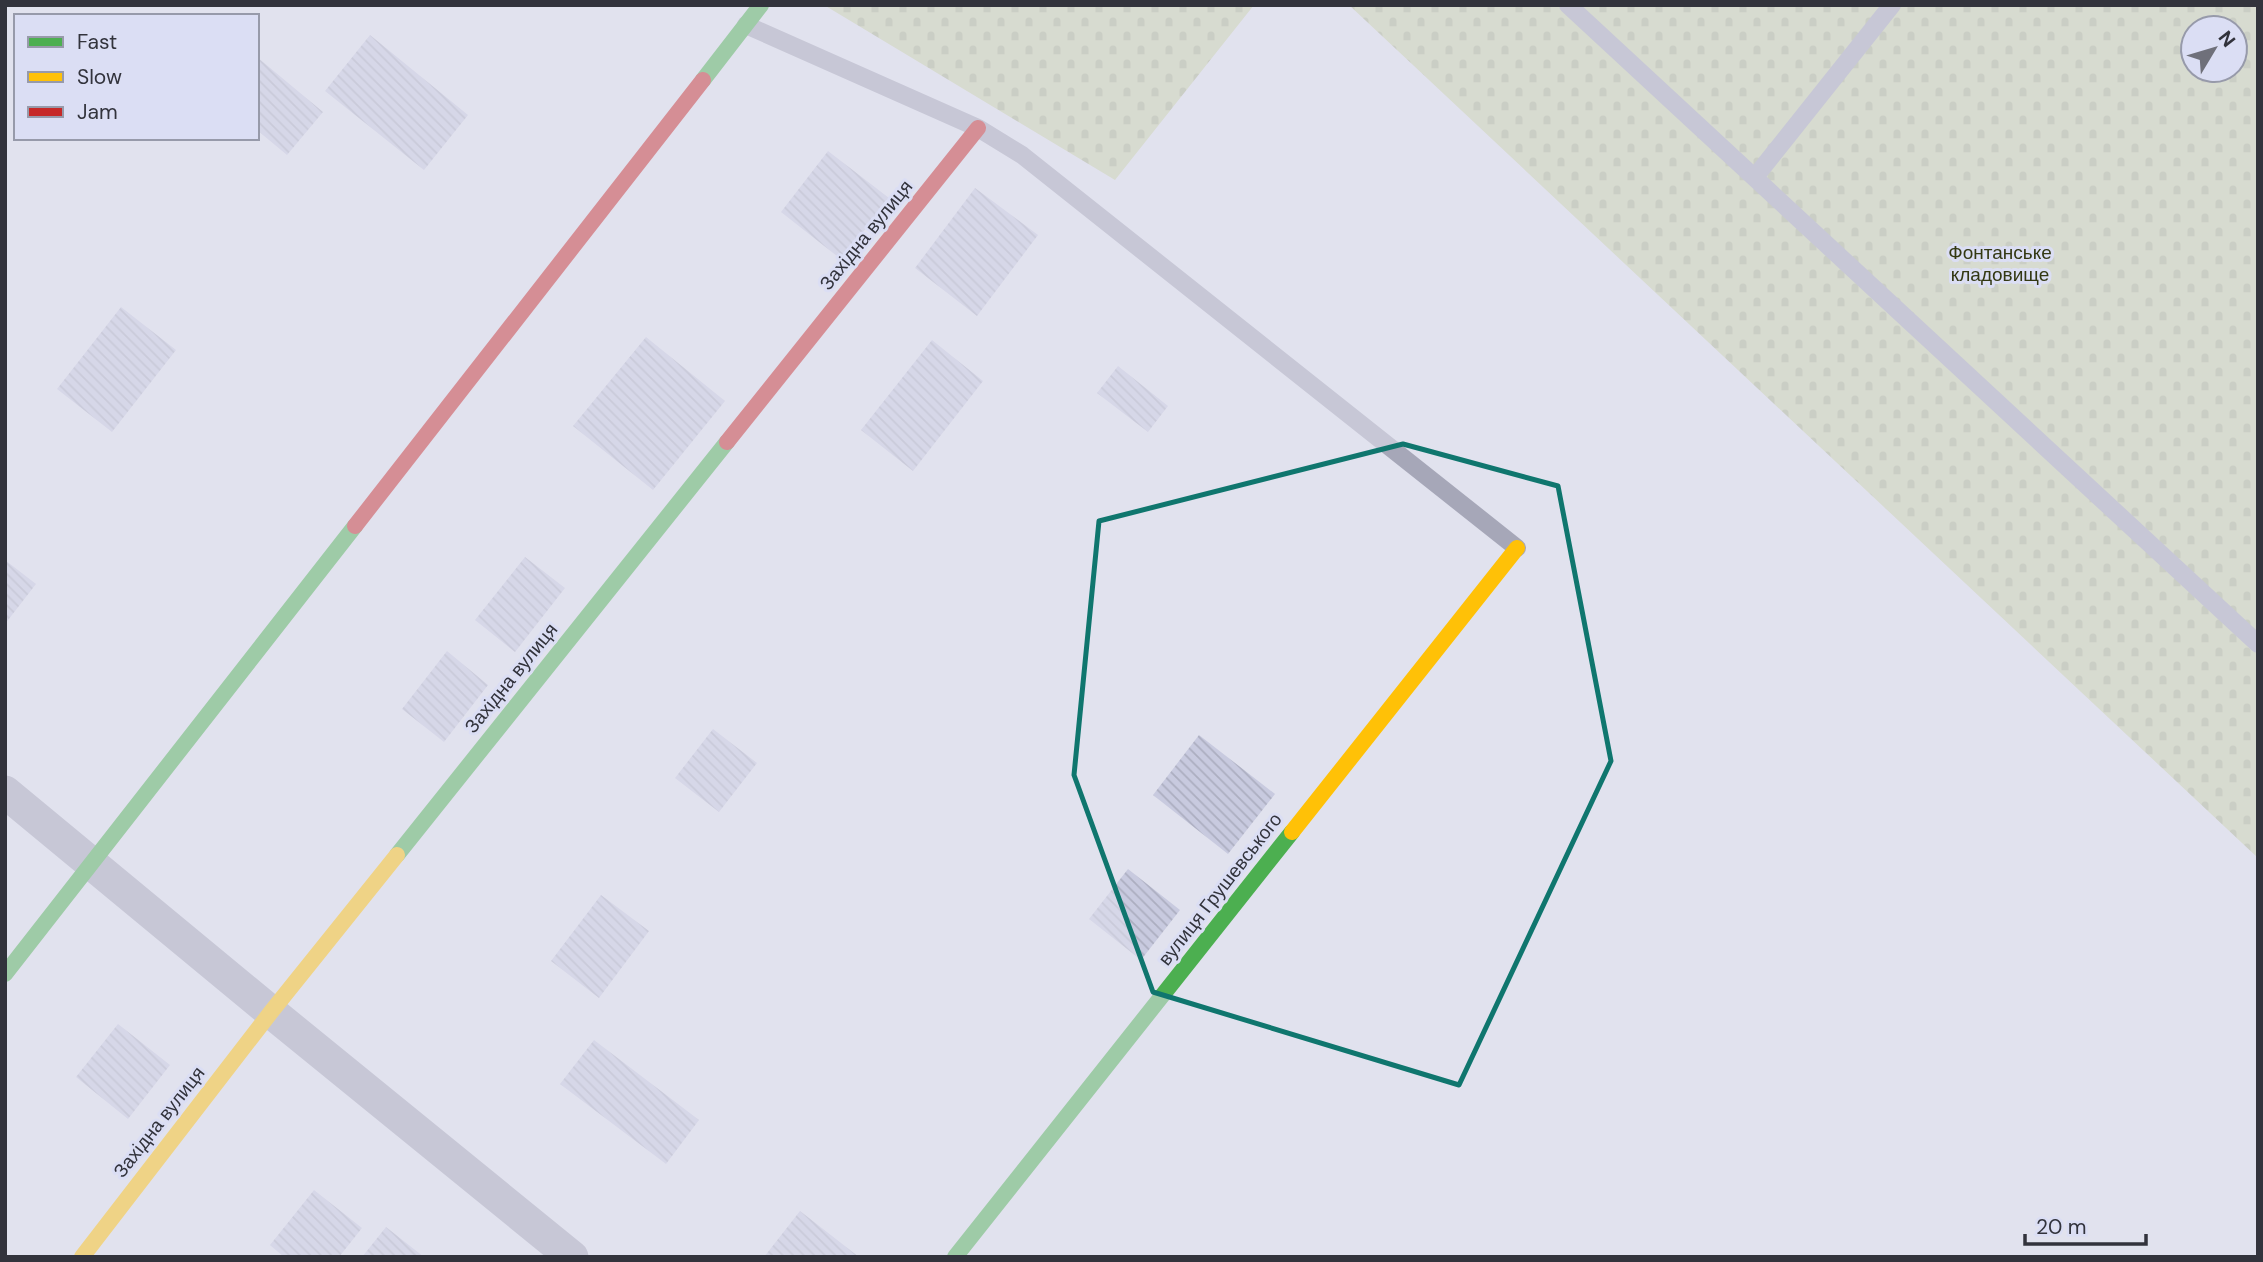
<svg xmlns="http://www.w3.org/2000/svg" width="2263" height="1262" font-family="'DM Sans',sans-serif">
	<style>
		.cemetery { fill: url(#cemetery-stones); fill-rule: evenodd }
		.building { fill: url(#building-back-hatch) }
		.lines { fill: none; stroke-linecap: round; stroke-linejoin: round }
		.lane { stroke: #a6a7b8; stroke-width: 18 }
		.street { stroke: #a6a7b8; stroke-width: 33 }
		.fast { stroke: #4caf50; stroke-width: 16 }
		.slow { stroke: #ffc107; stroke-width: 16 }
		.jam { stroke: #c62828; stroke-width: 16 }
		.marked { fill: none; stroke: #0f766e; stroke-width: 5; stroke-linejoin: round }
		.labels { text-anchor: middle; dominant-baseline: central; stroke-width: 6; stroke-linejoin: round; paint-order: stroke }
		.street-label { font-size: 19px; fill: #32333c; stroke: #dbdef4 }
		.park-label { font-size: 19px; fill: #333813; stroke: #dbdef4 }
	</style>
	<defs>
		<pattern id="cemetery-stones" width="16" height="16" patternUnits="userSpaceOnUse" patternTransform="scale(1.75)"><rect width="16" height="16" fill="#cad2aa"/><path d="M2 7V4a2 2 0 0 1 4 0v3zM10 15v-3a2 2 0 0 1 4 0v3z" fill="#aeb593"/></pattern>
		<pattern id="building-back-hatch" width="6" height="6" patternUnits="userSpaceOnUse" patternTransform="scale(1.75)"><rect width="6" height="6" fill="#c8cadf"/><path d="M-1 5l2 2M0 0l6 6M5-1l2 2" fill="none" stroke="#acaec0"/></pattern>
	</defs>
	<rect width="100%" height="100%" fill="#e1e2ee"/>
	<!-- cemetery -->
	<path class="cemetery" d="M824,5H1254L1115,180Z
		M1349,5H2258V858ZM2193,28H2235V70H2193Z"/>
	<!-- building -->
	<path class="building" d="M370,35L468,115L424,170L325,91Z
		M257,57L323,112L287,155L257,130Z
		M828,151L889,198L842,260L781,212Z
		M975,188L1038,235L977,316L915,268Z
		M121,307L176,350L112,432L57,389Z
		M646,337L725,401L653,490L573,426Z
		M932,340L983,381L913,471L861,430Z
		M1118,366L1168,406L1148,432L1097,393Z
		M525,557L565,588L515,652L475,620Z
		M5,560L36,584L5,624Z
		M447,651L488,685L444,742L402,709Z
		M713,729L757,763L719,812L675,778Z
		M1199,735L1275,794L1228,854L1153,795Z
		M1128,869L1180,910L1141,960L1089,919Z
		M601,895L649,931L599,998L551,961Z
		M118,1024L170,1065L128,1119L76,1077Z
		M594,1040L699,1120L666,1164L560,1084Z
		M314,1190L362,1228L339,1257H284L270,1245Z
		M800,1211L859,1257H764Z
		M386,1227L424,1257H362Z"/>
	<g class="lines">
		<!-- lane -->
		<path class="lane" d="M1568,5L2258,644
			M746,25L978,128L1022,155L1517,548
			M1755,177L1892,5"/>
		<!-- street -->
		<path class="street" d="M5,792L271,1012L572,1257"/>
		<!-- fast -->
		<path class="fast" d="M703,80L761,5
			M397,855L727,442
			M5,974L355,526
			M955,1257L1292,832"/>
		<!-- slow -->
		<path class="slow" d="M1292,832L1517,548
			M82,1257L271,1012L397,855"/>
		<!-- jam -->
		<path class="jam" d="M727,442L978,128
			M355,526L703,80"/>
	</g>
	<!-- marked area -->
	<path d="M0 0H2263V1262H0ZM1403,444L1558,486L1611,761L1459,1085L1153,992L1074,775L1099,521Z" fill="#e1e2ee" fill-opacity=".55" fill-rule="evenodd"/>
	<path class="marked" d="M1403,444L1558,486L1611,761L1459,1085L1153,992L1074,775L1099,521Z"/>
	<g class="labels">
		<!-- street labels -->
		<g class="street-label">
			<text transform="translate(866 235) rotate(-51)">Західна вулиця</text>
			<text transform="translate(511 678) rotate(-51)">Західна вулиця</text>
			<text transform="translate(1220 889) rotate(-52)">вулиця Грушевського</text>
			<text transform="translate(159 1122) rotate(-52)">Західна вулиця</text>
		</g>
		<!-- park labels -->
		<g class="park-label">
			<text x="2000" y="252">Фонтанське<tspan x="2000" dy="22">кладовище</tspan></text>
		</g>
	</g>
	<!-- border -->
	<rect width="2263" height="1262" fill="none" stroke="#32333c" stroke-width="14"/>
	<!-- legend -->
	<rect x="14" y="14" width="245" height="126" fill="#dbdef4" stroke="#979aaa" stroke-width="2"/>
	<rect x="28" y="37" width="35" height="10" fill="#4caf50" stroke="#979aaa" stroke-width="2"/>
	<text x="77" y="49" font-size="21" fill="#32333c">Fast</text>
	<rect x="28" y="72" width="35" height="10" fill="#ffc107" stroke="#979aaa" stroke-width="2"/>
	<text x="77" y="84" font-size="21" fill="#32333c">Slow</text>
	<rect x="28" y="107" width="35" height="10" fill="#c62828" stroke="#979aaa" stroke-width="2"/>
	<text x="77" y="119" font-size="21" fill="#32333c">Jam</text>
	<!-- north arrow -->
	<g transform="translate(2214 49) rotate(52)"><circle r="33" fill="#dbdef4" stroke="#979aaa" stroke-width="2"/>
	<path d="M0-5L12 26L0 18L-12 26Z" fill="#6f707a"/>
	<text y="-10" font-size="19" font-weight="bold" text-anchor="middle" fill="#32333c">N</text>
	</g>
	<!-- scale -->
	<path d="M2025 1234v10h121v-10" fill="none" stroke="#32333c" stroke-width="3.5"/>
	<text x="2036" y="1234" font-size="21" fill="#32333c" stroke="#dbdef4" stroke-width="5" paint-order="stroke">20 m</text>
</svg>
